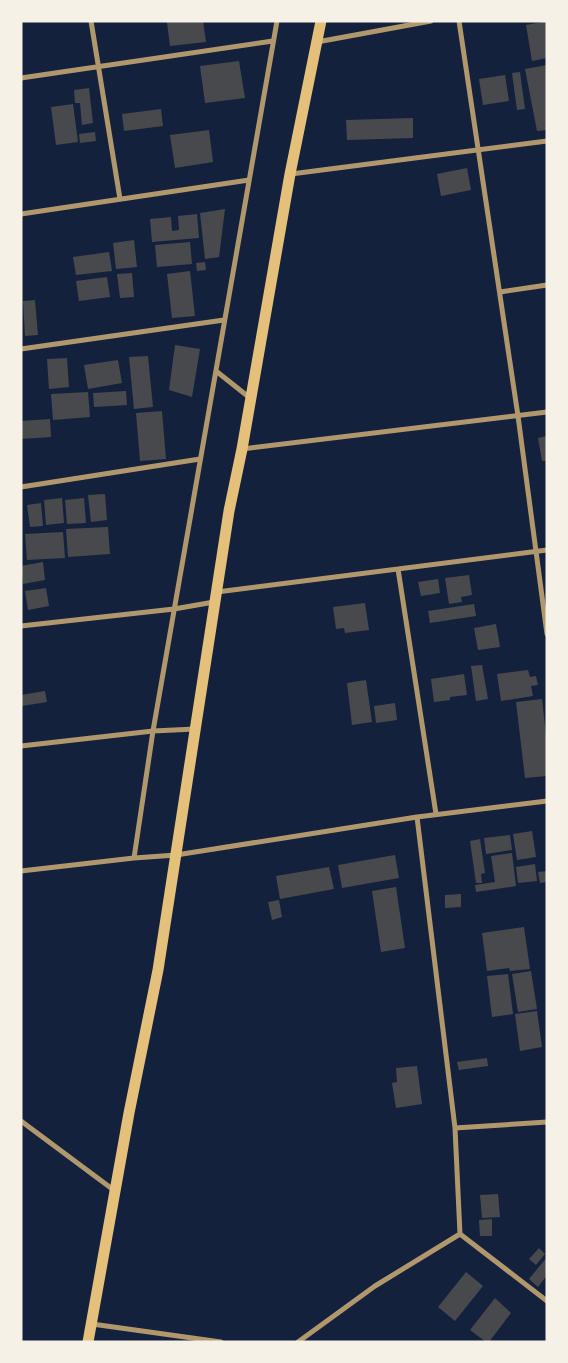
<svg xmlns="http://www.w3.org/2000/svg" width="568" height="1363" font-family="'Golos Text',sans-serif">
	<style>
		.building { fill: #48494c }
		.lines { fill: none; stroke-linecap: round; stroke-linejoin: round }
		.minor { stroke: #b1986c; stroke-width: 5 }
		.primary { stroke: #e5c07b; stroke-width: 11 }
	</style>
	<rect width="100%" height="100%" fill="#14213d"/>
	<!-- building -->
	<path class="building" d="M203,21L206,42L170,46L167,22Z
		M547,21V58L532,61L526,25Z
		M239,61L245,98L205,103L200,66Z
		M547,65V130L537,131L525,69Z
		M520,72L525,109L517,110L512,73Z
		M505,75L509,101L483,105L479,79Z
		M89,88L93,123L82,125L80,103H75L74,90Z
		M73,104L78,142L56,145L51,107Z
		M161,109L163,126L124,131L122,114Z
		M413,118V138L347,140L346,120Z
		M209,130L213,162L175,168L170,135Z
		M95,132L96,141L80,143L79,134Z
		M467,168L471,190L441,196L437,174Z
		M225,209L219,257L205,259L200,213Z
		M197,214L199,238L152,242L150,219L171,217L172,231L179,230L178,216Z
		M134,240L137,267L116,269L113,243Z
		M190,242L192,264L157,267L155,245Z
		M109,252L112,271L76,275L73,257Z
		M205,262L206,270L197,271L196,263Z
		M190,271L195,316L172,318L167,274Z
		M132,273L134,297L120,298L117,274Z
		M107,277L110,297L79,301L76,281Z
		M35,300L38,335L25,336L23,301Z
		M175,345L200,349L192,397L169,390Z
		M148,356L153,407L134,409L129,357Z
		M67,358L69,387L49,389L47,359Z
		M118,360L122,383L88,389L84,365Z
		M126,391L127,405L94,407L93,393Z
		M88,392L90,417L53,420L51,394Z
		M162,411L166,459L140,461L136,413Z
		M50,419L51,437L21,439V421Z
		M547,436V461H542L538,438Z
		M105,494L107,520L91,522L88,495Z
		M62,498L64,523L46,525L44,500Z
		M84,498L86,523L67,524L65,500Z
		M41,503L43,526L30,527L27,505Z
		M108,527L110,554L68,557L66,529Z
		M63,532L65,558L27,560L25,534Z
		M43,562L45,580L23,584L21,566Z
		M469,575L472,595L461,597L462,602L449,604L445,578Z
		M438,579L440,593L421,596L418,582Z
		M46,588L49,606L28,610L25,591Z
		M365,603L369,630L345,633L344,628L336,629L333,607Z
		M474,604L476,616L430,623L428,611Z
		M496,624L500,647L478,650L474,628Z
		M482,665L488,699L476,701L471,666Z
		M528,670L530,677L536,676L538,685L531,686L533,696L501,701L497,674Z
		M464,674L467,695L450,697V700L434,702L431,679Z
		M366,680L372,722L352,725L347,683Z
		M45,691L47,702L22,706L21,695Z
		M542,699L547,744V776L525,778L516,702Z
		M395,703L397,720L376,723L374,706Z
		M532,831L536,857L517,860L513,834Z
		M510,835L512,850L486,854L484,838Z
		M480,839L485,873L481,874L482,883H476L470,841Z
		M512,853L516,886L476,892L475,885L495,882L491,856Z
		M395,855L399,878L342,888L338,865Z
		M535,864L537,881L518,883L516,867Z
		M329,867L334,889L280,899L276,876Z
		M547,871V882L540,883L538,872Z
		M396,887L405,948L381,952L372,891Z
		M461,894V907L445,908V895Z
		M279,900L282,917L272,920L268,902Z
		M524,927L530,969L510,971L509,968L487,971L482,933Z
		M531,971L537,1009L518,1012L512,974Z
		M508,974L513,1014L492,1017L487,976Z
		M537,1011L542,1047L520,1051L515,1014Z
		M487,1058L488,1066L459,1070L457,1062Z
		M417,1066L422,1104L396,1108L392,1083L397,1082L396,1068Z
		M498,1194L500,1217L482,1218L480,1195Z
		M492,1219V1236H480L479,1220Z
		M539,1248L545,1254L536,1265L529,1259Z
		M547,1257V1275L538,1287L529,1279Z
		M466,1272L483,1286L455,1321L438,1307Z
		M495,1298L511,1313L489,1342H486L470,1330Z"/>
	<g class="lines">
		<!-- minor -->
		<path class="minor" d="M91,21L120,199
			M459,21L518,416L547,634
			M317,42L431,21
			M21,78L273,41
			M291,174L547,141
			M21,214L249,180
			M500,292L547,285
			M21,349L224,320
			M216,371L250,398
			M242,449L547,412
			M21,487L200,459
			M398,569L436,814
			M217,592L547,550
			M21,626L174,609L214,602
			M21,746L153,731L195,729
			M417,817L455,1128L460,1234L547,1301
			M134,858L153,731L277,21
			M21,871L134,858L176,855L417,817L547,801
			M21,1121L115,1191
			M455,1128L547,1122
			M92,1324L221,1342
			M298,1342L375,1286L460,1234"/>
		<!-- primary -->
		<path class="primary" d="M88,1342L129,1113L158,970L229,511L242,449L290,174L321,21"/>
	</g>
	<!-- border -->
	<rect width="568" height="1363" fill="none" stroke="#f6f1e7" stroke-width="45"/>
</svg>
